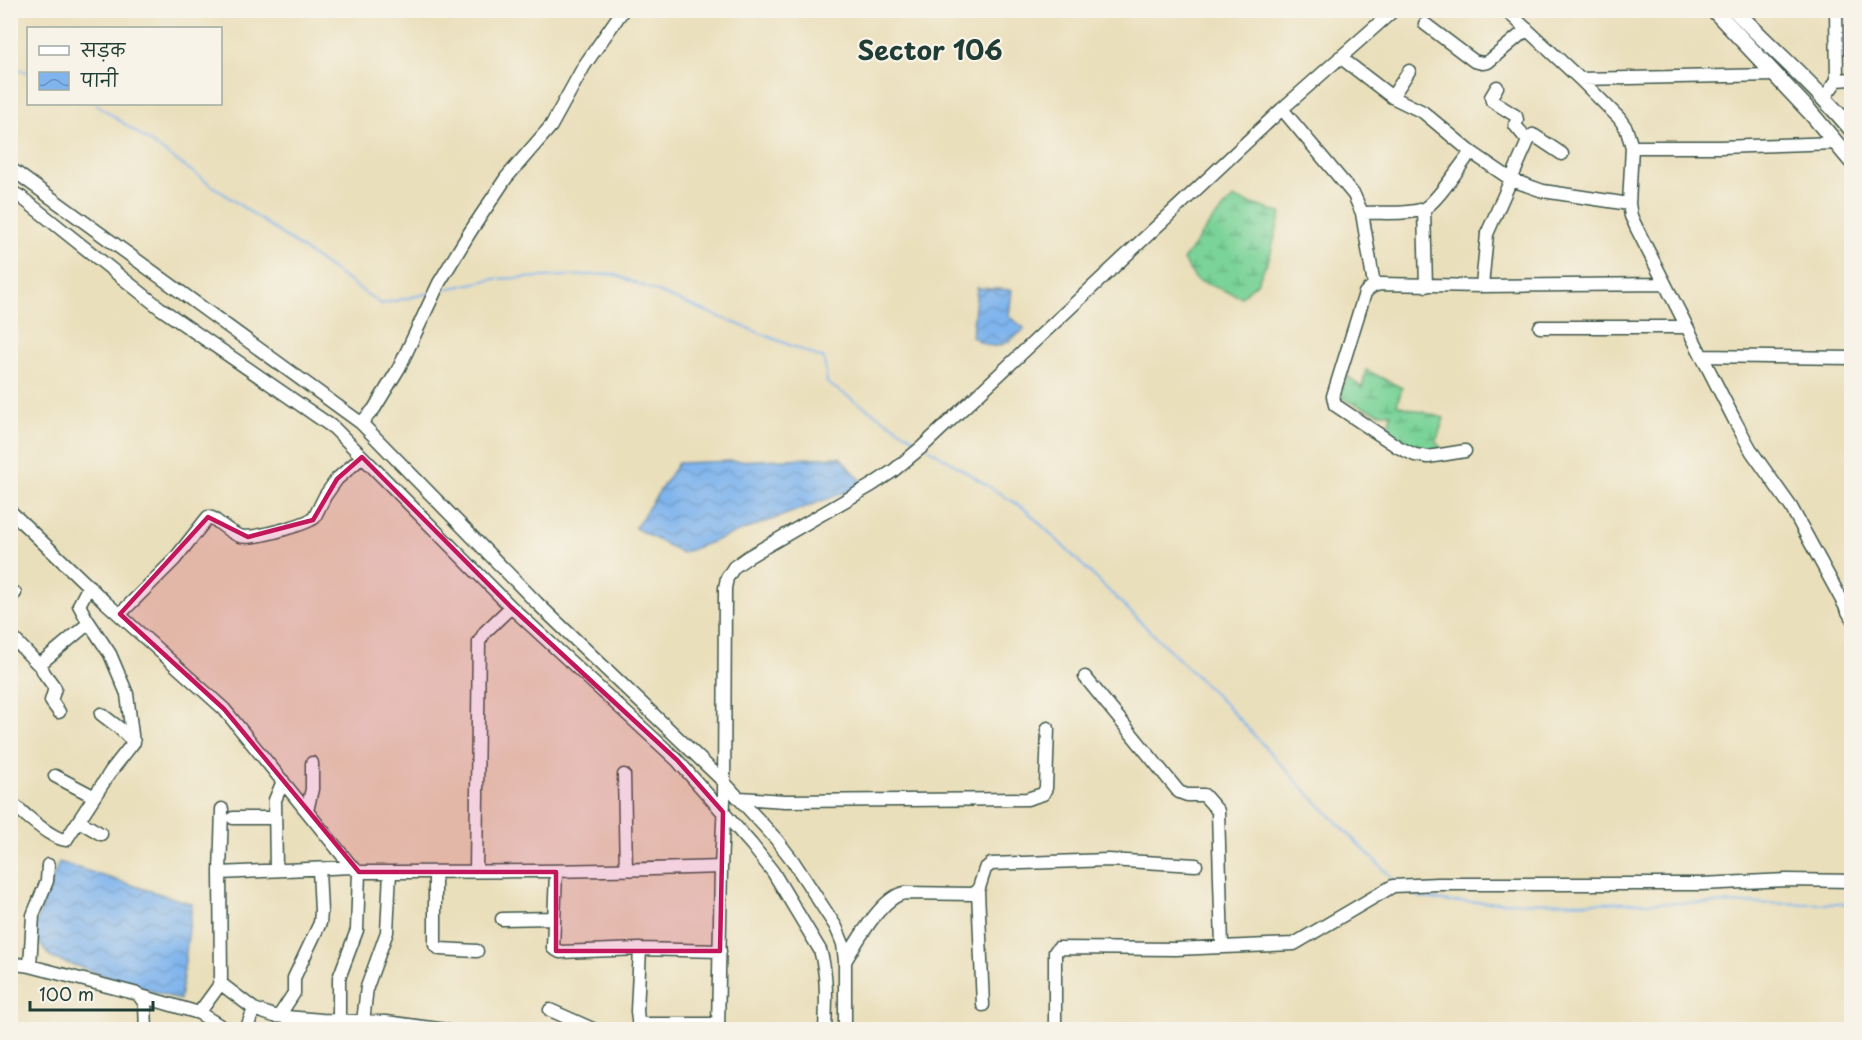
<svg xmlns="http://www.w3.org/2000/svg" width="1862" height="1040" font-family="'Playpen Sans','Playpen Sans Deva',sans-serif">
	<style>
		.wetland { fill: url(#wetland-marsh); stroke: #4c8866; stroke-width: 1.5 }
		.water { fill: url(#water-waves); stroke: #4f7890; stroke-width: 1.5 }
		.lines { fill: none; stroke-linecap: round; stroke-linejoin: round }
		.stream { stroke: #7fb4ed; stroke-width: 2 }
		.minor-casing { stroke: #3d5548; stroke-width: 15 }
		.major-casing { stroke: #3d5548; stroke-width: 18 }
		.minor { stroke: #fff; stroke-width: 12 }
		.major { stroke: #fff; stroke-width: 15 }
		.marked { fill: #c2185b; fill-opacity: 0.2; stroke: #c2185b; stroke-width: 4.5; stroke-linejoin: round }
		.labels { text-anchor: middle; dominant-baseline: central; stroke-width: 4.5; stroke-linejoin: round; paint-order: stroke }
		.district-label { font-size: 26px; font-weight: bold; fill: #1f3d34; stroke: #f7f3e8 }
	</style>
	<defs>
		<pattern id="wetland-marsh" width="20" height="14" patternUnits="userSpaceOnUse" patternTransform="scale(1.5)"><rect width="20" height="14" fill="#7ad398"/><path d="M1 5h8M5 5V1M11 12h8M15 12V8" fill="none" stroke="#63ac7d"/></pattern>
		<pattern id="water-waves" width="16" height="10" patternUnits="userSpaceOnUse" patternTransform="scale(1.5)"><rect width="16" height="10" fill="#7fb4ed"/><path d="M0 5q4-4 8 0t8 0" fill="none" stroke="#6794c1"/></pattern>
	</defs>
	<rect width="100%" height="100%" fill="#f7f3e8"/>
	<filter id="ink" filterUnits="userSpaceOnUse"><feTurbulence type="fractalNoise" baseFrequency=".0167" numOctaves="2"/><feDisplacementMap in="SourceGraphic" scale="12" xChannelSelector="R" yChannelSelector="G"/><feConvolveMatrix kernelMatrix="1 2 1 2 8 2 1 2 1" color-interpolation-filters="sRGB"/></filter>
	<filter id="wash" filterUnits="userSpaceOnUse"><feTurbulence type="fractalNoise" baseFrequency=".008" numOctaves="4" result="noise"/><feDisplacementMap in="SourceGraphic" scale="24" xChannelSelector="R" yChannelSelector="G"/><feGaussianBlur stdDeviation="1.35" result="paint"/><feColorMatrix in="noise" values="0 0 0 0 0 0 0 0 0 0 0 0 0 0 0 0 0 1.4 0 .05"/><feComposite in="paint" operator="in"/></filter>
	<g filter="url(#wash)">
		<rect width="100%" height="100%" fill="#eadfbb"/>
		<!-- wetland -->
		<path class="wetland" d="M1233,198L1281,213L1270,256L1257,283L1241,297L1196,280L1183,260L1210,223Z
			M1366,370L1402,388L1397,405L1444,418L1436,442L1442,449L1424,453L1387,436L1391,413H1379L1338,397L1348,376L1362,388Z"/>
		<!-- water -->
		<path class="water" d="M977,288L1012,290L1009,316L1025,329C1005,344 994,355 972,336Z
			M840,457L865,485L682,553L635,528L678,463Z
			M59,862L192,904L180,1000L52,958L32,934Z"/>
		<g class="lines">
			<!-- stream -->
			<path class="stream" d="M10,68L28,72
				M96,104L381,304L430,293
				M441,290L494,279L613,274L824,359L827,383L921,443
				M928,448L1026,510L1229,708L1301,786L1395,881
				M1403,891L1420,897L1448,902L1852,904"/>
		</g>
	</g>
	<g filter="url(#ink)">
		<g class="lines">
			<!-- minor casing -->
			<g class="minor-casing">
				<path id="minor" d="M1506,10L1580,79L1619,118L1626,128L1632,147L1629,204L1631,216L1637,229L1735,421L1752,452L1791,507L1852,619
					M1425,24L1474,61L1482,63L1488,62L1527,29
					M1340,57L1392,97L1423,112L1471,152L1512,180L1543,191L1629,204
					M1580,79L1775,75
					M1837,80L1852,79
					M1497,87L1491,97L1492,101L1516,116L1517,120L1515,125L1528,141
					M1392,97L1409,71
					M1824,98L1837,80L1836,10
					M1282,109L1354,195L1362,213L1374,285
					M1632,147H1720L1836,143
					M10,168L361,423L537,603L723,781L776,839L793,861L836,927L843,944L845,961V1030
					M10,191L21,197L160,308L334,428L511,607L677,760L752,845L773,872L820,950C828,976 826,1003 825,1030
					M1424,209L1426,286
					M1362,213C1379,212 1407,215 1423,209C1436,204 1461,164 1471,152
					M1482,286L1487,234L1528,141L1533,135L1535,136L1562,154
					M1540,327H1686
					M1702,356L1852,358
					M361,423L374,409L399,368L439,283L470,232L506,178L551,126L584,66L623,10
					M1465,451L1428,457L1415,455L1398,447L1335,405L1333,396L1365,293C1370,287 1374,285 1381,284L1482,286L1665,284
					M10,511L104,601L224,709L352,867L359,872C480,872 600,871 721,867
					M10,598L15,593
					M120,614L174,560L208,517L212,518C220,523 230,533 240,536C252,540 303,525 314,518L325,496L337,479L362,457
					M10,635L37,663L40,664L89,623
					M40,664L44,673L55,688L51,701L59,712
					M1085,677L1179,792L1187,795H1204L1218,811L1222,947
					M101,714L118,727L134,742
					M624,775L626,870
					M55,776L93,796
					M740,798L785,801L1027,799L1043,794L1046,788L1048,728
					M10,803C19,807 22,813 29,818C39,826 54,839 66,840L111,771L133,743L127,694L110,654L86,618L79,605L89,586
					M307,811L312,789V763
					M233,818H275
					M79,821L101,834
					M276,870L275,800L283,781
					M476,870L479,642L485,632L511,607
					M435,872V945L440,949L477,951
					M556,872L553,948L560,952L640,949L720,951
					M220,873L352,867
					M978,891L983,1005
					M502,919L553,918
					M845,961C857,942 882,896 905,893L972,894L978,891L985,869L991,864L1108,860L1196,865
					M10,963L30,966L138,994L145,1004L146,1030
					M30,966L33,915L47,881L48,865
					M220,983L254,1009L274,1016L322,1020L386,1022L446,1030
					M141,996L199,1013L227,1030
					M550,1010L595,1030
					M199,1013L218,987L221,978L220,873L222,809
					M279,1016L294,993V978L320,923L321,912L319,869
					M339,1021V978L357,930L359,872
					M363,1022L367,987L387,932L390,872
					M639,1024H718
					M246,1030L254,1009
					M639,1030L637,1011L640,949
					M718,1030L721,867L724,801L725,588L727,578L734,567L748,557L872,485L893,471L922,447L1282,109L1394,10
					M1055,1030V952L1058,948L1175,949L1294,944L1393,886L1438,884H1701L1787,880L1852,881"/>
			</g>
			<!-- major casing -->
			<g class="major-casing">
				<path id="major" d="M1714,10L1810,112L1852,162
					M1735,10C1773,51 1817,87 1852,130"/>
			</g>
			<!-- minor -->
			<use href="#minor" class="minor"/>
			<!-- major -->
			<use href="#major" class="major"/>
		</g>
	</g>
	<!-- marked area -->
	<path class="marked" d="M362,457L511,607L677,760L723,812L720,951H556V872H359L224,709L120,614L208,517L248,537L313,520L337,479Z"/>
	<g class="labels">
		<!-- district labels -->
		<g class="district-label">
			<text x="930" y="49">Sector 106</text>
		</g>
	</g>
	<!-- margin -->
	<rect width="1862" height="1040" fill="none" stroke="#f7f3e8" stroke-width="36"/>
	<!-- legend -->
	<rect x="27" y="27" width="195" height="78" fill="#f7f3e8" stroke="#a1aaa0" stroke-width="1.5"/>
	<rect x="39" y="46" width="30" height="9" fill="#ffffff" stroke="#a1aaa0" stroke-width="1.5"/>
	<text x="81" y="57" font-size="18" fill="#1f3d34">सड़क</text>
	<rect x="39" y="72" width="30" height="18" fill="url(#water-waves)" stroke="#a1aaa0" stroke-width="1.5"/>
	<text x="81" y="87" font-size="18" fill="#1f3d34">पानी</text>
	<!-- scale -->
	<path d="M30 1001v9h123v-9" fill="none" stroke="#1f3d34" stroke-width="3"/>
	<text x="39" y="1001" font-size="18" fill="#1f3d34" stroke="#f7f3e8" stroke-width="4.5" paint-order="stroke">100 m</text>
</svg>
